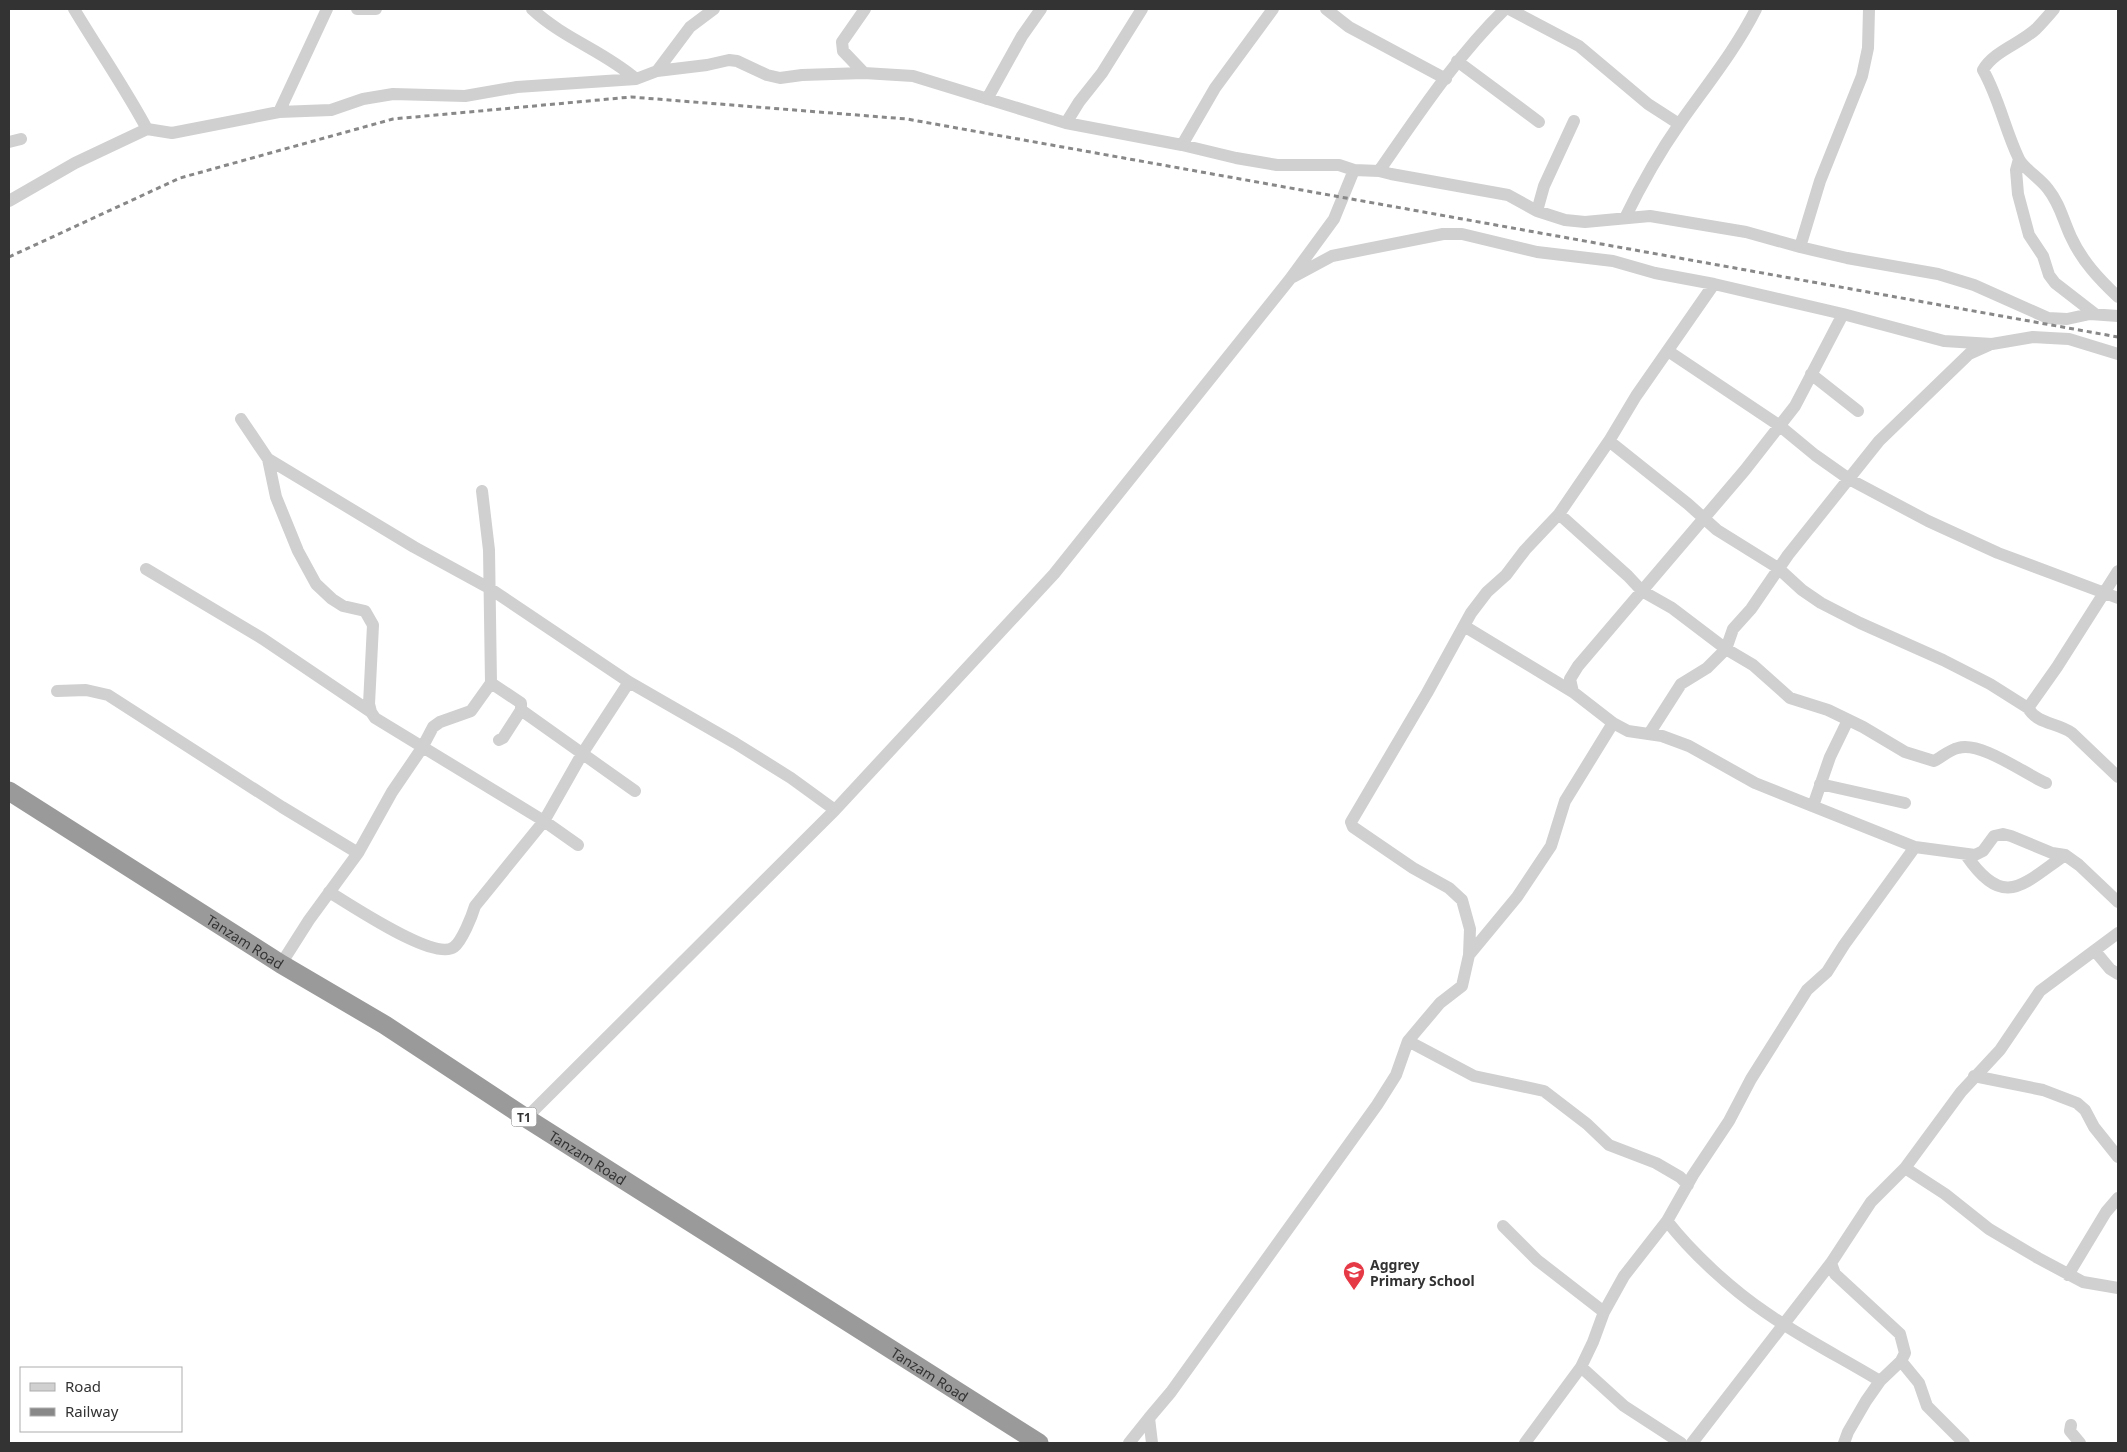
<svg xmlns="http://www.w3.org/2000/svg" width="2127" height="1452" font-family="'Noto Sans',sans-serif">
	<style>
		.lines { fill: none; stroke-linecap: round; stroke-linejoin: round }
		.minor { stroke: #d0d0d0; stroke-width: 12 }
		.highway { stroke: #9a9a9a; stroke-width: 19 }
		.rail { stroke: #888; stroke-width: 3; stroke-dasharray: 5 4; stroke-linecap: butt }
		.labels { text-anchor: middle; dominant-baseline: central; stroke-width: 5; stroke-linejoin: round; paint-order: stroke }
		.shield { fill: #fff; stroke: #707070; stroke-width: 1 }
		.shield-label { font-size: 12px; font-weight: bold; fill: #333 }
		.street-label { font-size: 14px; fill: #333; stroke: #fff }
		.poi-label { font-size: 14px; font-weight: bold; fill: #333; stroke: #fff; text-anchor: start }
	</style>
	<rect width="100%" height="100%" fill="#fff"/>
	<g class="lines">
		<!-- minor -->
		<path class="minor" d="M74,9C98,49 125,88 147,129
			M357,9H376
			M532,9C564,39 604,51 636,79
			M1326,9L1349,27L1446,79
			M1509,9L1579,46L1648,104L1679,124
			M2054,9C2048,16 2042,23 2036,29C2020,44 1994,51 1983,70C1999,98 2005,130 2019,159C2024,169 2040,178 2048,189C2060,204 2063,220 2071,237C2082,261 2099,279 2118,297
			M1457,61L1539,122
			M657,71L690,27L714,9
			M864,73L843,51L842,42L865,9
			M987,99L1022,36L1041,9
			M279,112L327,9
			M1066,123L1079,102L1102,73L1142,9
			M9,142L21,139
			M1182,145L1215,88L1273,9
			M2019,159L2016,170L2018,194L2029,235L2043,256L2049,275L2055,283L2095,314
			M1379,171C1418,115 1456,57 1505,9
			M9,201L75,163L147,129L172,133L279,112L331,110L363,99L393,94L465,96L517,87L636,79L657,71L707,65L729,60L737,61L767,75L780,78L802,75L864,73L913,76L1066,123L1182,145L1236,158L1277,165H1339L1354,170L1379,171L1391,174L1508,195L1537,211L1565,220L1585,222L1650,216L1746,232L1800,247L1847,258L1938,274L1974,285L2048,318L2067,319L2090,314L2118,316
			M1537,211L1544,186L1574,121
			M1625,218C1641,185 1659,153 1680,123C1706,86 1736,49 1756,9
			M1800,247L1820,181L1862,76L1868,48L1869,9
			M1293,277L1332,256L1443,234H1462L1537,252L1613,261L1655,273L1714,284L1843,314L1944,341L1992,344L2033,337L2050,338L2069,339L2118,354
			M1668,351L1780,426L1815,455L1849,479L1928,521L1998,553L2118,598
			M1811,374L1858,411
			M241,419L268,459L414,547L489,588L629,682L735,743L791,778L835,810
			M1609,441L1688,504L1717,530L1778,568L1802,590L1821,603L1860,623L1943,660L1990,684L2028,708L2057,667L2118,571
			M268,459L276,497L298,551L316,584L332,599L343,606L365,611L373,625L369,704L371,712L375,718L544,821L578,845
			M1559,514L1628,576L1642,591L1672,608L1726,649L1753,665L1790,698L1828,710L1863,727L1905,752L1934,761C1942,757 1949,750 1958,748C1981,741 2023,773 2046,783
			M146,569L263,639L371,712
			M1464,626L1573,692L1613,723L1628,731L1662,736L1689,746L1755,783L1915,847L1975,855L1983,851L1994,836L2003,834L2011,836L2052,853L2065,855L2079,865L2118,902
			M491,683L521,703V710L503,738L499,740
			M57,691L86,690L108,695L282,807L358,853
			M1573,692L1570,679L1578,666L1745,470L1795,406L1843,314
			M2028,708C2038,725 2057,722 2072,733L2118,777
			M521,710L635,791
			M1649,734L1681,684L1707,668L1726,649L1733,629L1751,609L1788,555L1879,441L1969,354L1989,345
			M1820,784L1905,803
			M1813,806L1830,757L1848,720
			M1966,855C2004,910 2022,885 2065,855
			M329,892C350,904 434,962 454,947C462,941 472,916 475,906L544,821L582,754L629,682
			M2095,951L2110,969L2118,974
			M1469,955L1517,897L1551,846L1565,801L1613,723
			M281,964L309,920L358,853L392,792L422,748L433,727L440,722L471,711L491,683L489,550L482,491
			M1408,1041L1474,1076L1544,1091L1587,1124L1609,1145L1656,1163L1680,1177L1688,1185
			M1974,1076L2043,1090L2077,1103L2085,1110L2094,1127L2118,1157
			M526,1118L835,810L1054,574L1290,279L1334,219L1354,170
			M1905,1168L1945,1194L1989,1229L2038,1258L2083,1282L2118,1288
			M1667,1221C1692,1253 1731,1289 1765,1312C1802,1338 1842,1358 1880,1381
			M1503,1226L1537,1260L1604,1312
			M2068,1275L2106,1212L2118,1198
			M1901,1361L1919,1383L1927,1406L1964,1443
			M1581,1367L1624,1406L1681,1443
			M2071,1425L2070,1431L2080,1443
			M1129,1443L1149,1418
			M1152,1443L1149,1418L1171,1392L1377,1105L1396,1075L1408,1041L1440,1003L1462,986L1469,955L1470,929L1462,900L1449,888L1413,868L1353,827L1351,822L1427,693L1471,613L1487,592L1506,575L1525,550L1559,514L1609,441L1636,396L1714,284
			M1525,1443L1581,1367L1593,1342L1604,1312L1624,1276L1667,1221L1693,1175L1729,1121L1751,1079L1807,990L1827,972L1844,945L1915,847
			M1692,1443L1831,1263
			M1844,1443L1848,1432L1866,1401L1880,1381L1901,1361L1905,1353L1900,1334L1835,1274L1831,1263L1871,1202L1905,1168L1961,1092L2000,1050L2040,991L2118,933"/>
		<!-- highway -->
		<path class="highway" id="s1" d="M9,791L281,964L385,1025L526,1118L1039,1443"/>
		<!-- rail -->
		<path class="rail" d="M9,257L180,178L393,119L631,97L907,119L2118,337"/>
	</g>
	<!-- icons -->
	<defs>
		<g id="school-pin" transform="scale(1.125)"><path d="M0 17L-7.5 6A9.5 9.5 0 1 1 7.5 6Z" fill="#e63946" stroke="#fff"/><path d="M0-5L7-2L0 1L-7-2ZM-4 1L0 2.5L4 1V4Q0 6-4 4Z" fill="#fff"/></g>
	</defs>
	<g fill-rule="evenodd">
		<use href="#school-pin" x="1354" y="1272"/>
	</g>
	<g class="labels">
		<!-- shield labels -->
		<rect class="shield" x="511.5" y="1107.5" width="25" height="19" rx="4"/>
		<g class="shield-label">
			<text x="524" y="1117">T1</text>
		</g>
		<!-- street labels -->
		<g class="street-label">
			<text stroke="none"><textPath href="#s1" startOffset="280">Tanzam Road</textPath></text>
			<text stroke="none"><textPath href="#s1" startOffset="685">Tanzam Road</textPath></text>
			<text stroke="none"><textPath href="#s1" startOffset="1090">Tanzam Road</textPath></text>
		</g>
		<!-- poi labels -->
		<g class="poi-label">
			<text x="1370" y="1264">Aggrey<tspan x="1370" dy="16">Primary School</tspan></text>
		</g>
	</g>
	<!-- border -->
	<rect width="2127" height="1452" fill="none" stroke="#333333" stroke-width="20"/>
	<!-- legend -->
	<rect x="20" y="1367" width="162" height="65" fill="#ffffff" stroke="#adadad"/>
	<rect x="30" y="1383" width="25" height="8" fill="#d0d0d0" stroke="#adadad"/>
	<text x="65" y="1392" font-size="15" fill="#333333">Road</text>
	<rect x="30" y="1408" width="25" height="8" fill="#888888" stroke="#adadad"/>
	<text x="65" y="1417" font-size="15" fill="#333333">Railway</text>
</svg>
